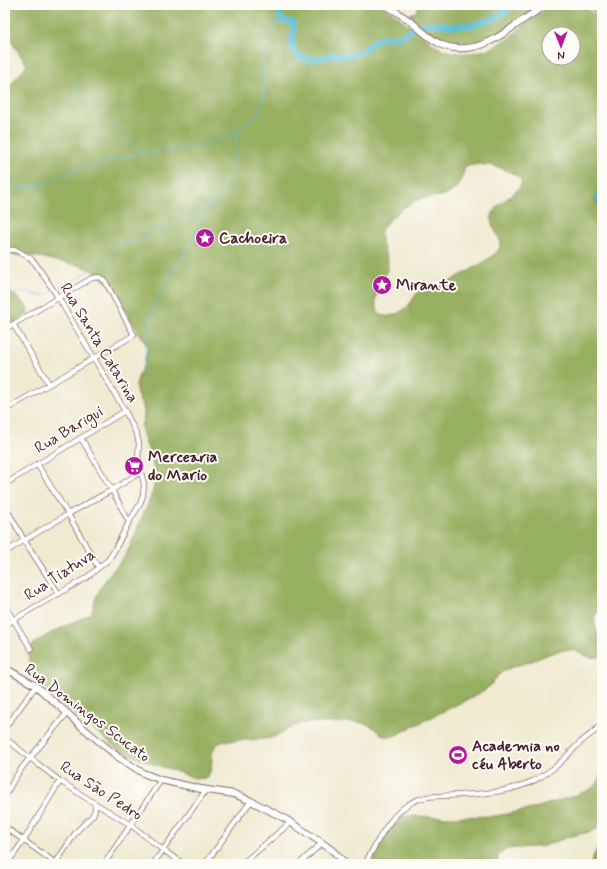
<svg xmlns="http://www.w3.org/2000/svg" width="607" height="869" font-family="Mynerve,sans-serif">
	<style>
		.forest { fill: #97af60; stroke: #706746; fill-rule: evenodd }
		.water { fill: #59bed6; stroke: #526e80 }
		.lines { fill: none; stroke-linecap: round; stroke-linejoin: round }
		.stream { stroke: #59bed6; stroke-width: 1 }
		.river { stroke: #59bed6; stroke-width: 6 }
		.street-casing { stroke: #846665; stroke-width: 6 }
		.secondary-casing { stroke: #846665; stroke-width: 8 }
		.primary-casing { stroke: #846665; stroke-width: 9 }
		.street { stroke: #fff; stroke-width: 4.5 }
		.secondary { stroke: #fff; stroke-width: 6 }
		.primary { stroke: #fff; stroke-width: 7 }
		.labels { text-anchor: middle; dominant-baseline: central; stroke-width: 4; stroke-linejoin: round; paint-order: stroke }
		.poi-label { font-size: 16px; font-weight: bold; fill: #4a1f2b; stroke: #fdfcf7; text-anchor: start }
		.street-label { font-size: 16px; fill: #4a1f2b; stroke: #fdfcf7 }
	</style>
	<rect width="100%" height="100%" fill="#fdfcf7"/>
	<filter id="ink" filterUnits="userSpaceOnUse"><feTurbulence type="fractalNoise" baseFrequency=".025" numOctaves="2"/><feDisplacementMap in="SourceGraphic" scale="8" xChannelSelector="R" yChannelSelector="G"/><feConvolveMatrix kernelMatrix="1 2 1 2 8 2 1 2 1" color-interpolation-filters="sRGB"/></filter>
	<filter id="wash" filterUnits="userSpaceOnUse"><feTurbulence type="fractalNoise" baseFrequency=".012" numOctaves="4" result="noise"/><feDisplacementMap in="SourceGraphic" scale="16" xChannelSelector="R" yChannelSelector="G"/><feGaussianBlur stdDeviation="0.9" result="paint"/><feColorMatrix in="noise" values="0 0 0 0 0 0 0 0 0 0 0 0 0 0 0 0 0 1.4 0 .05"/><feComposite in="paint" operator="in"/></filter>
	<g filter="url(#wash)">
		<rect width="100%" height="100%" fill="#f0ead1"/>
		<!-- forest -->
		<path class="forest" d="M5,5H379L388,9L437,47L447,51L457,53H472L490,49L506,40L539,14L549,8L559,5H580L602,19V186L597,192L600,206L602,207V611C600,612 597,613 596,614C589,624 606,644 599,657C586,660 579,649 567,650C554,650 541,658 529,662C520,665 508,667 501,673C496,677 494,681 491,685C487,689 482,691 478,694L396,735C380,741 381,730 369,725C364,723 358,722 352,722C344,722 337,723 330,723C319,723 308,721 297,725C287,728 280,736 270,738C257,741 243,739 230,741C226,741 222,741 218,744C207,750 217,774 204,778C201,779 197,778 195,778L122,753L37,682C36,680 33,677 32,674C28,668 27,653 31,647C36,638 81,619 92,613C94,598 101,585 111,573C115,567 121,563 124,557C131,546 135,534 139,524C144,513 150,501 153,490C159,470 147,450 142,431C140,422 144,421 144,414C145,406 138,401 137,394C132,378 148,365 147,351C147,339 135,329 130,319C124,309 120,297 112,288C106,281 99,274 91,270C82,265 72,264 62,262C54,261 46,258 38,257C27,255 16,255 5,255V92L27,65L5,32ZM549,34H573V58H549ZM481,164C484,165 487,165 490,165C496,166 519,174 521,180C522,182 521,184 520,186C517,192 503,201 497,207C485,222 496,229 501,243C500,245 500,247 499,249C494,258 466,272 456,278C452,280 448,284 443,285C438,287 431,285 425,287C417,290 414,299 409,305C405,309 400,313 394,315C390,316 386,317 382,315C380,314 378,311 377,308C371,289 387,281 388,265C388,254 379,244 381,232C383,221 411,201 422,198C428,197 434,197 440,196C456,194 462,181 465,166Z
			M421,5H539C523,16 508,30 490,38C469,48 441,41 423,28C418,24 414,19 410,14L416,12L418,7Z
			M5,289L24,303L27,308L28,314L5,329Z
			M602,769V827L589,832L568,837L544,846L506,849L500,853L498,857V862L499,864H371C378,852 387,824 399,818C402,816 406,816 409,816L451,817L496,816L532,809L574,796L589,790L594,787L598,783Z
			M602,845V864H591C593,856 595,850 602,845Z"/>
		<!-- water -->
		<path class="water" d="M602,187V207C592,199 594,195 602,187Z"/>
		<g class="lines">
			<!-- stream -->
			<path class="stream" d="M74,82L80,94L89,104L111,122L119,133L130,140L143,152
				M5,181L17,185L22,188
				M5,198L23,188L46,183L79,168L140,153L170,150L197,145L211,143L242,127L259,112L265,88L263,75L265,49L274,28L280,17
				M56,291L97,266L119,246L125,243L134,242L140,239L148,237L194,211L211,206
				M5,299L11,295L26,291L36,295H45L53,292
				M143,373L151,313L172,271L183,257L185,251L193,240L204,217L220,192L229,177L235,164L236,147L235,131"/>
			<!-- river -->
			<path class="river" d="M285,5V7L280,13L281,21L293,22L294,34L291,43L297,56L312,60L333,55H350L363,51L375,41L383,37L396,38L424,24H439L450,26L473,25L493,19L515,5"/>
		</g>
	</g>
	<g filter="url(#ink)">
		<g class="lines">
			<!-- street casing -->
			<g class="street-casing">
				<path id="street" d="M5,250H16L30,258L35,263L58,297L125,411L137,435L139,443L138,461L144,484L143,495L140,504L129,522L114,551L108,560L86,578L35,607L5,625
					M13,324L49,384
					M5,329L92,278L100,277L105,281L134,335L5,410
					M81,438L112,490L129,522
					M37,464L68,514L98,567
					M5,484L125,411
					M5,506L24,540L59,594
					M5,552L68,514L112,490L141,472
					M5,606L31,649
					M5,728L36,686
					M5,738L30,758L60,781L91,801L131,825L163,850L184,864
					M5,796C12,782 20,769 30,758L67,713
					M5,827L57,864
					M7,864L24,840L60,781
					M55,864L76,832L93,815L95,809V803
					M104,864L161,780
					M153,864L206,790
					M205,864L251,801
					M242,864L291,822
					M299,864L322,843
					M365,864C376,844 389,816 409,804C414,800 420,799 426,797C464,794 502,797 537,779C543,775 549,772 555,767C564,760 572,750 581,742C588,735 600,730 602,721"/>
			</g>
			<!-- secondary casing -->
			<g class="secondary-casing">
				<path id="secondary" d="M385,5C394,10 403,16 411,22C420,29 429,38 440,44C446,47 452,48 458,48C494,51 518,18 548,5
					M5,668L36,686L67,713L82,727L118,757L143,773L161,780L201,789L234,794L251,801L284,818L322,843L333,851L346,864"/>
			</g>
			<!-- primary casing -->
			<g class="primary-casing">
				<path id="primary" d="M594,5L602,11"/>
			</g>
			<!-- street -->
			<use href="#street" class="street"/>
			<!-- secondary -->
			<use href="#secondary" class="secondary"/>
			<!-- primary -->
			<use href="#primary" class="primary"/>
		</g>
	</g>
	<!-- icons -->
	<defs>
		<g id="sight-disc" transform="scale(1)"><circle r="9.5" fill="#b5179e" stroke="#fdfcf7"/><path d="M0-6L1.8-2.2L6-1.7L2.9 1.2L3.7 5.4L0 3.3L-3.7 5.4L-2.9 1.2L-6-1.7L-1.8-2.2Z" fill="#fff"/></g>
		<g id="supermarket-disc" transform="scale(1)"><circle r="9.5" fill="#b5179e" stroke="#fdfcf7"/><path d="M-6-5.5h2.5l.6 2H6L4.5 2H-2.5L-4.4-4H-6ZM-1.5 3.2a1.3 1.3 0 1 0 .1 0ZM3 3.2a1.3 1.3 0 1 0 .1 0Z" fill="#fff"/></g>
		<g id="stadium-disc" transform="scale(1)"><circle r="9.5" fill="#b5179e" stroke="#fdfcf7"/><path d="M0-5a6.5 5 0 1 0 0 10a6.5 5 0 1 0 0-10ZM-3.5-1.8h7v3.6h-7Z" fill="#fff"/></g>
	</defs>
	<g fill-rule="evenodd">
		<use href="#sight-disc" x="205" y="238"/>
		<use href="#sight-disc" x="382" y="285"/>
		<use href="#supermarket-disc" x="134" y="466"/>
		<use href="#stadium-disc" x="458" y="755"/>
	</g>
	<g class="labels">
		<!-- poi labels -->
		<g class="poi-label">
			<text x="219" y="238">Cachoeira</text>
			<text x="396" y="285">Mirante</text>
			<text x="148" y="457">Mercearia<tspan x="148" dy="18">do Mario</tspan></text>
			<text x="472" y="746">Academia no<tspan x="472" dy="18">céu Aberto</tspan></text>
		</g>
		<!-- street labels -->
		<g class="street-label">
			<text transform="translate(99 343) rotate(59)">Rua Santa Catarina</text>
			<text transform="translate(69 430) rotate(-31)">Rua Barigui</text>
			<text transform="translate(60 575) rotate(-33)">Rua Tiatuva</text>
			<text transform="translate(87 713) rotate(37)">Rua Domingos Scucato</text>
			<text transform="translate(101 791) rotate(33)">Rua São Pedro</text>
		</g>
	</g>
	<!-- margin -->
	<rect width="607" height="869" fill="none" stroke="#fdfcf7" stroke-width="20"/>
	<!-- north arrow -->
	<g transform="translate(561 46) rotate(179)"><circle r="19" fill="#fdfcf7" stroke="#b5a4a5"/>
	<path d="M0-3L7 15L0 10L-7 15Z" fill="#b5179e"/>
	<text y="-6" font-size="11" font-weight="bold" text-anchor="middle" fill="#4a1f2b">N</text>
	</g>
</svg>
